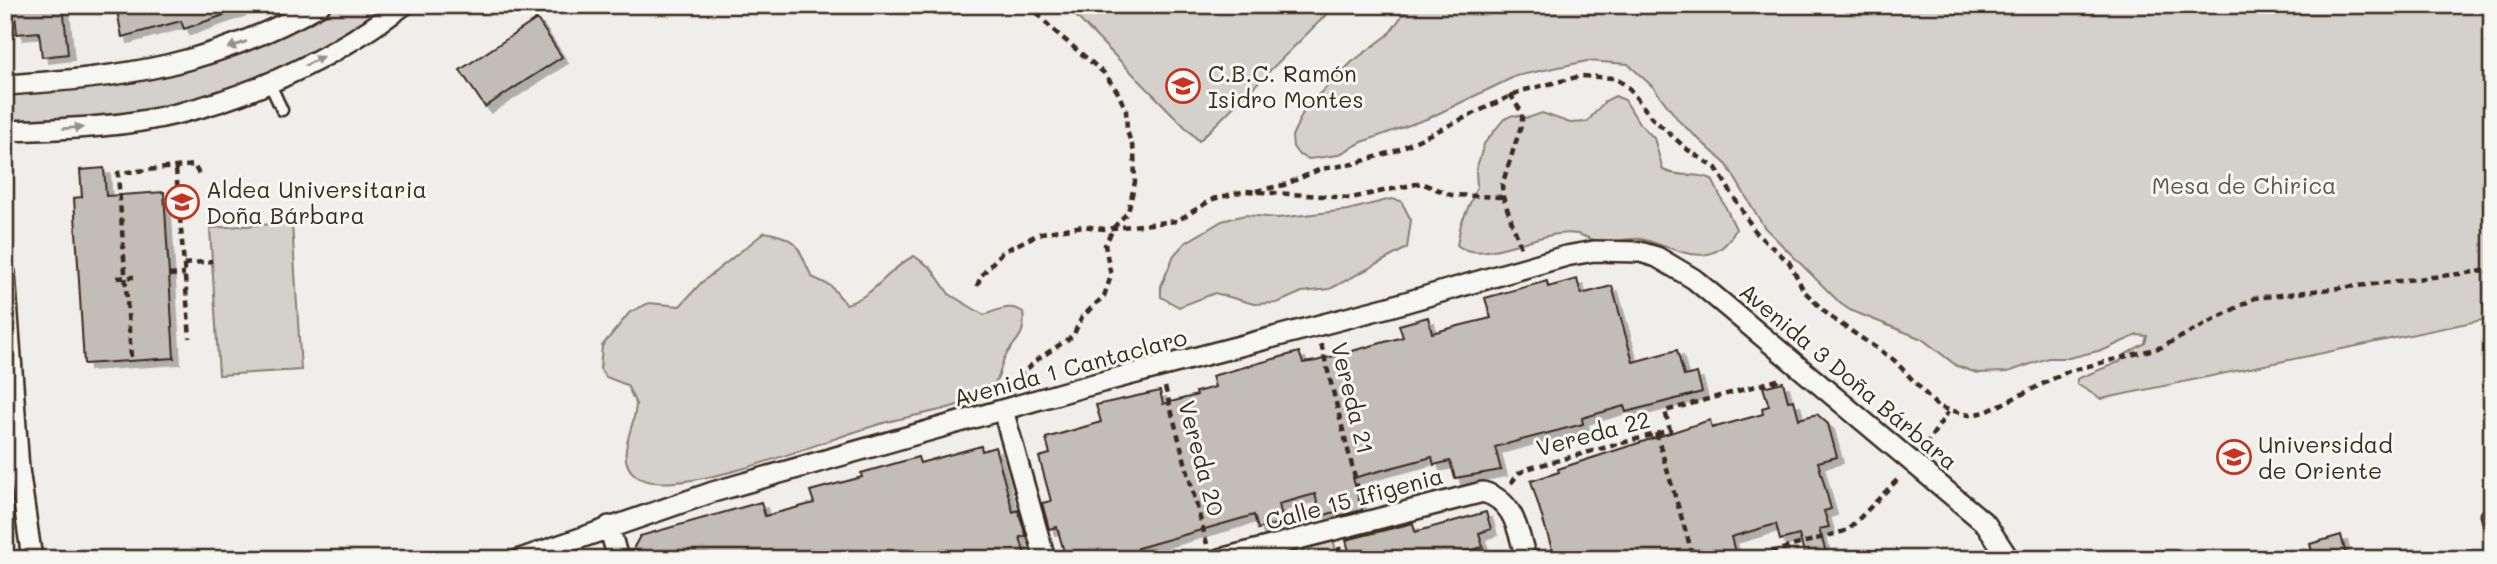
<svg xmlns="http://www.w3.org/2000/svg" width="2497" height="564" font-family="Mali,sans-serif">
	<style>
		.green { fill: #d4d1cc; stroke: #887e75; stroke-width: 2 }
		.building { fill: #c2bdb7; stroke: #3b2a1e; stroke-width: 2; filter: url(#shadow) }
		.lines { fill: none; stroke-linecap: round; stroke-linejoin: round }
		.service-casing { stroke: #3b2a1e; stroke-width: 15 }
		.minor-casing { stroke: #3b2a1e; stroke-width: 24 }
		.path { stroke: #3b2a1e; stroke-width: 4.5; stroke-dasharray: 7 5; stroke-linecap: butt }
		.service { stroke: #f6f6f2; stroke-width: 10 }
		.minor { stroke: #f6f6f2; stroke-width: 19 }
		.oneway { fill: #989088 }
		.labels { text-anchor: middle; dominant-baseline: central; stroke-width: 6; stroke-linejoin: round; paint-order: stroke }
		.poi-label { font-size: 23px; fill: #3b2a1e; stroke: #f6f6f2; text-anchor: start }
		.park-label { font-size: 23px; fill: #61544a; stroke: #f6f6f2 }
		.street-label { font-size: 23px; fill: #3b2a1e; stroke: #f6f6f2 }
	</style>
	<defs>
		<filter id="shadow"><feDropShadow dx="6" dy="6" stdDeviation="0" flood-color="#0004"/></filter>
	</defs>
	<rect width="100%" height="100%" fill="#efeeea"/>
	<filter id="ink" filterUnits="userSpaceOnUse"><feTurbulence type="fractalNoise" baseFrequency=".0143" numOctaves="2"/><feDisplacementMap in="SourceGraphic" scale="14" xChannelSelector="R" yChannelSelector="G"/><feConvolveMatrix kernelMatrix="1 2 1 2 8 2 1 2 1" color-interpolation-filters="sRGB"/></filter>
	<g filter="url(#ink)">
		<!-- green -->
		<path class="green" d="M320,5H404L381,22L204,105L5,131V85L155,70Z
			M1065,5H1336L1199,141Z
			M1410,5H2492V318L2101,399L2077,384V379L2119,362L2126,354L2145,343L2147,336L2137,335L2106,349L2069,358H2048L2008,372L1977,373L1957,366L1922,339L1850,310L1841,304L1764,227L1727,165L1680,122L1653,87L1628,64L1587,61L1516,76L1429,118L1362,142L1338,155L1309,159L1299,155L1293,147L1292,136L1305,108L1352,62L1388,35Z
			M1615,96L1625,100L1639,123L1654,138L1663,170C1679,178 1696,172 1712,179L1736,229C1713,275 1675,247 1641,239C1629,237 1615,243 1603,242C1594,242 1586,236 1577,234C1542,227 1483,267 1457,245L1461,224L1477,187L1476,170L1484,144L1504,119L1513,115L1528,118L1542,113L1570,123L1587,122L1605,101Z
			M1391,199L1401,201L1411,220L1407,248L1330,289L1302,292L1277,303L1254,304L1215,293L1179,307L1161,297V286L1174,255L1185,243L1222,221L1245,215L1278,218L1348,210Z
			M292,223L301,370L219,375L210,228Z
			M765,232C802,239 797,248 812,277L831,286L846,304C876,296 887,269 914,256L931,268L949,294L984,315C999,310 1009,303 1023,312C1027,339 1013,340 1004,359C999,369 1001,379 991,387C961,412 916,413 880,424C819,442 737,477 675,482C661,483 645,484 634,474C614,457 636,426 636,404L627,385L606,377L600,369L602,346L630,312L649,303L680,306L701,283Z
			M1331,531L1338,559H1225Z"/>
		<!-- building -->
		<path class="building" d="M14,5H63L68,54L42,57L39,32L17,34Z
			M116,5H244V8L184,29L181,21L122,37Z
			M537,19L562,57L485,107L460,70Z
			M104,168L106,196L164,192L174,358L84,364L74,198L82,197L80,170Z
			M1577,279L1581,294L1612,286L1633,362L1677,350L1684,376L1697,373L1702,392L1626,412L1624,406L1582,418L1583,424L1495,447L1501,470L1455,478L1450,461L1434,465L1432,457L1353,478L1362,510L1339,516L1338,511L1321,516L1315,494L1279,504L1283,522L1258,529L1254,515L1138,548L1141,559H1066L1057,527L1049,529L1042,503L1051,501L1039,457L1050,454L1046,438L1101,422L1096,405L1160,391L1163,404L1197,395L1196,392L1215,387L1212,376L1299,352L1303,363L1316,361L1403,337L1399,325L1428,317L1432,333L1462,325L1491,318L1485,298L1547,281L1548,287Z
			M1783,382L1788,401L1794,400L1799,419L1817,414L1828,424L1837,457L1818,462L1831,509L1824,511L1829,527L1819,529L1828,559H1806L1799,535L1780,540L1776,524L1731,537L1735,552L1713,559H1555L1531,481L1559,472L1558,469L1710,420L1712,428L1763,414L1762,408L1769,406L1763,387Z
			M981,446L982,451L995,447L1013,512L1018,510L1026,536L1020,537L1026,559H637L634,547L640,536L761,502L765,516L814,503L810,491L862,477L861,473L918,457L920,463Z
			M1486,512L1491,529L1479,533L1483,547L1437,559H1351L1346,540L1413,523L1415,532Z
			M2341,535L2347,559H2314L2310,544Z"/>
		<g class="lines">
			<!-- service casing -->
			<g class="service-casing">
				<path id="service" d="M269,82L282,110
					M2492,513L2487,515L2492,533"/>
			</g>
			<!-- minor casing -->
			<g class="minor-casing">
				<path id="minor" d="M5,85C126,77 212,66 320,5
					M5,131C37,130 69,129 101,126C209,117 318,70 404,5
					M5,273L19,469L32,559
					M1003,410L1045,559
					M609,526L618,559
					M520,559L713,492L1079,388L1389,307L1566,256L1594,251L1640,252L1657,257L1694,279L1986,524L2009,559
					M1220,559L1483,492C1515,501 1518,531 1526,559"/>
			</g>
			<!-- path -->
			<path class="path" d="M1510,94L1522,113V123L1502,185L1503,197L1521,248
				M176,169L190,338
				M1256,191L1284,185L1321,169L1353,164L1395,151L1521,91L1581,76L1615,78L1628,87L1652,118L1688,150L1716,168L1756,233L1789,262L1804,291L1829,316L1894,360L1938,407L1969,415L1986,412L2069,371L2162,347L2255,298L2492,270
				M184,264L212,261
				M169,275L185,274
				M117,278L134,277
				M977,286L981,276L1002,252L1041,233L1083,226L1104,229L1177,221L1213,199L1245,191L1351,198L1421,183L1451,195L1503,197
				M1321,344L1362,505
				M131,357L118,173L194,165L201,178
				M1009,385L1038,359L1073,336L1082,317L1104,296L1111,276L1105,245L1114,227L1128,212L1135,182L1134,151L1127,131L1126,110L1117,91L1104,73L1051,28L1030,5
				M1165,387L1207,544
				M1656,433L1694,559
				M1925,446L1948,412
				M1511,483L1519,473L1530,468L1670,430L1665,411L1781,379
				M1339,547L1342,559
				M1747,559L1848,530L1900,477
				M1967,559L1983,554"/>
			<!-- service -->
			<use href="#service" class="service"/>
			<!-- minor -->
			<use href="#minor" class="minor"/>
		</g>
		<!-- one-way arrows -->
		<defs><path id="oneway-solid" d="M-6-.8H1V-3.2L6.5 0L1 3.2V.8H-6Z" transform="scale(1.75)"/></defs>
		<g class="oneway">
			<use href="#oneway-solid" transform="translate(237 45) rotate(160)"/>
			<use href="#oneway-solid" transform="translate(314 61) rotate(-28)"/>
			<use href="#oneway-solid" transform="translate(73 128) rotate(-3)"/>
		</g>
	</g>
	<!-- icons -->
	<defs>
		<g id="school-ring" transform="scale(1.75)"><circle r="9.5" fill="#f6f6f2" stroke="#c8321e" stroke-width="1.5"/><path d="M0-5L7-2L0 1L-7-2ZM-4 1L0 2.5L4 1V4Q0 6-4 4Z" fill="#c8321e"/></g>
		<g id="university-ring" transform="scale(1.75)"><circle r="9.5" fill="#f6f6f2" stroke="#c8321e" stroke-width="1.5"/><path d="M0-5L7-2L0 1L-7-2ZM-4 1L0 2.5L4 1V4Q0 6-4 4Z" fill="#c8321e"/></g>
	</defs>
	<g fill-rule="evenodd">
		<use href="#school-ring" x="1183" y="86"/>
		<use href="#university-ring" x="182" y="202"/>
		<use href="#university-ring" x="2234" y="457"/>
	</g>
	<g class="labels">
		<!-- poi labels -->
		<g class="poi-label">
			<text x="1208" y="73">C.B.C. Ramón<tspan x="1208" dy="26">Isidro Montes</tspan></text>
			<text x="206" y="189">Aldea Universitaria<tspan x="206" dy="26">Doña Bárbara</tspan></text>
			<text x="2258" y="444">Universidad<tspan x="2258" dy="26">de Oriente</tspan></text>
		</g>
		<!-- park labels -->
		<g class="park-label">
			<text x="2244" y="185">Mesa de Chirica</text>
		</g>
		<!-- street labels -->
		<g class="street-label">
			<text transform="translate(1070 367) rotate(-15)">Avenida 1 Cantaclaro</text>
			<text transform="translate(1849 376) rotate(40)">Avenida 3 Doña Bárbara</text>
			<text transform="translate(1353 398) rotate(76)">Vereda 21</text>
			<text transform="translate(1593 433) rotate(-15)">Vereda 22</text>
			<text transform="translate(1202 458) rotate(75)">Vereda 20</text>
			<text transform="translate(1354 498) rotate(-15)">Calle 15 Ifigenia</text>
		</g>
	</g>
	<!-- margin -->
	<rect width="2497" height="564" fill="none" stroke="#f6f6f2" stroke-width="28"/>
	<rect x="14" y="14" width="2469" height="536" fill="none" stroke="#3b2a1e" stroke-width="2.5" filter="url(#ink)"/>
</svg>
